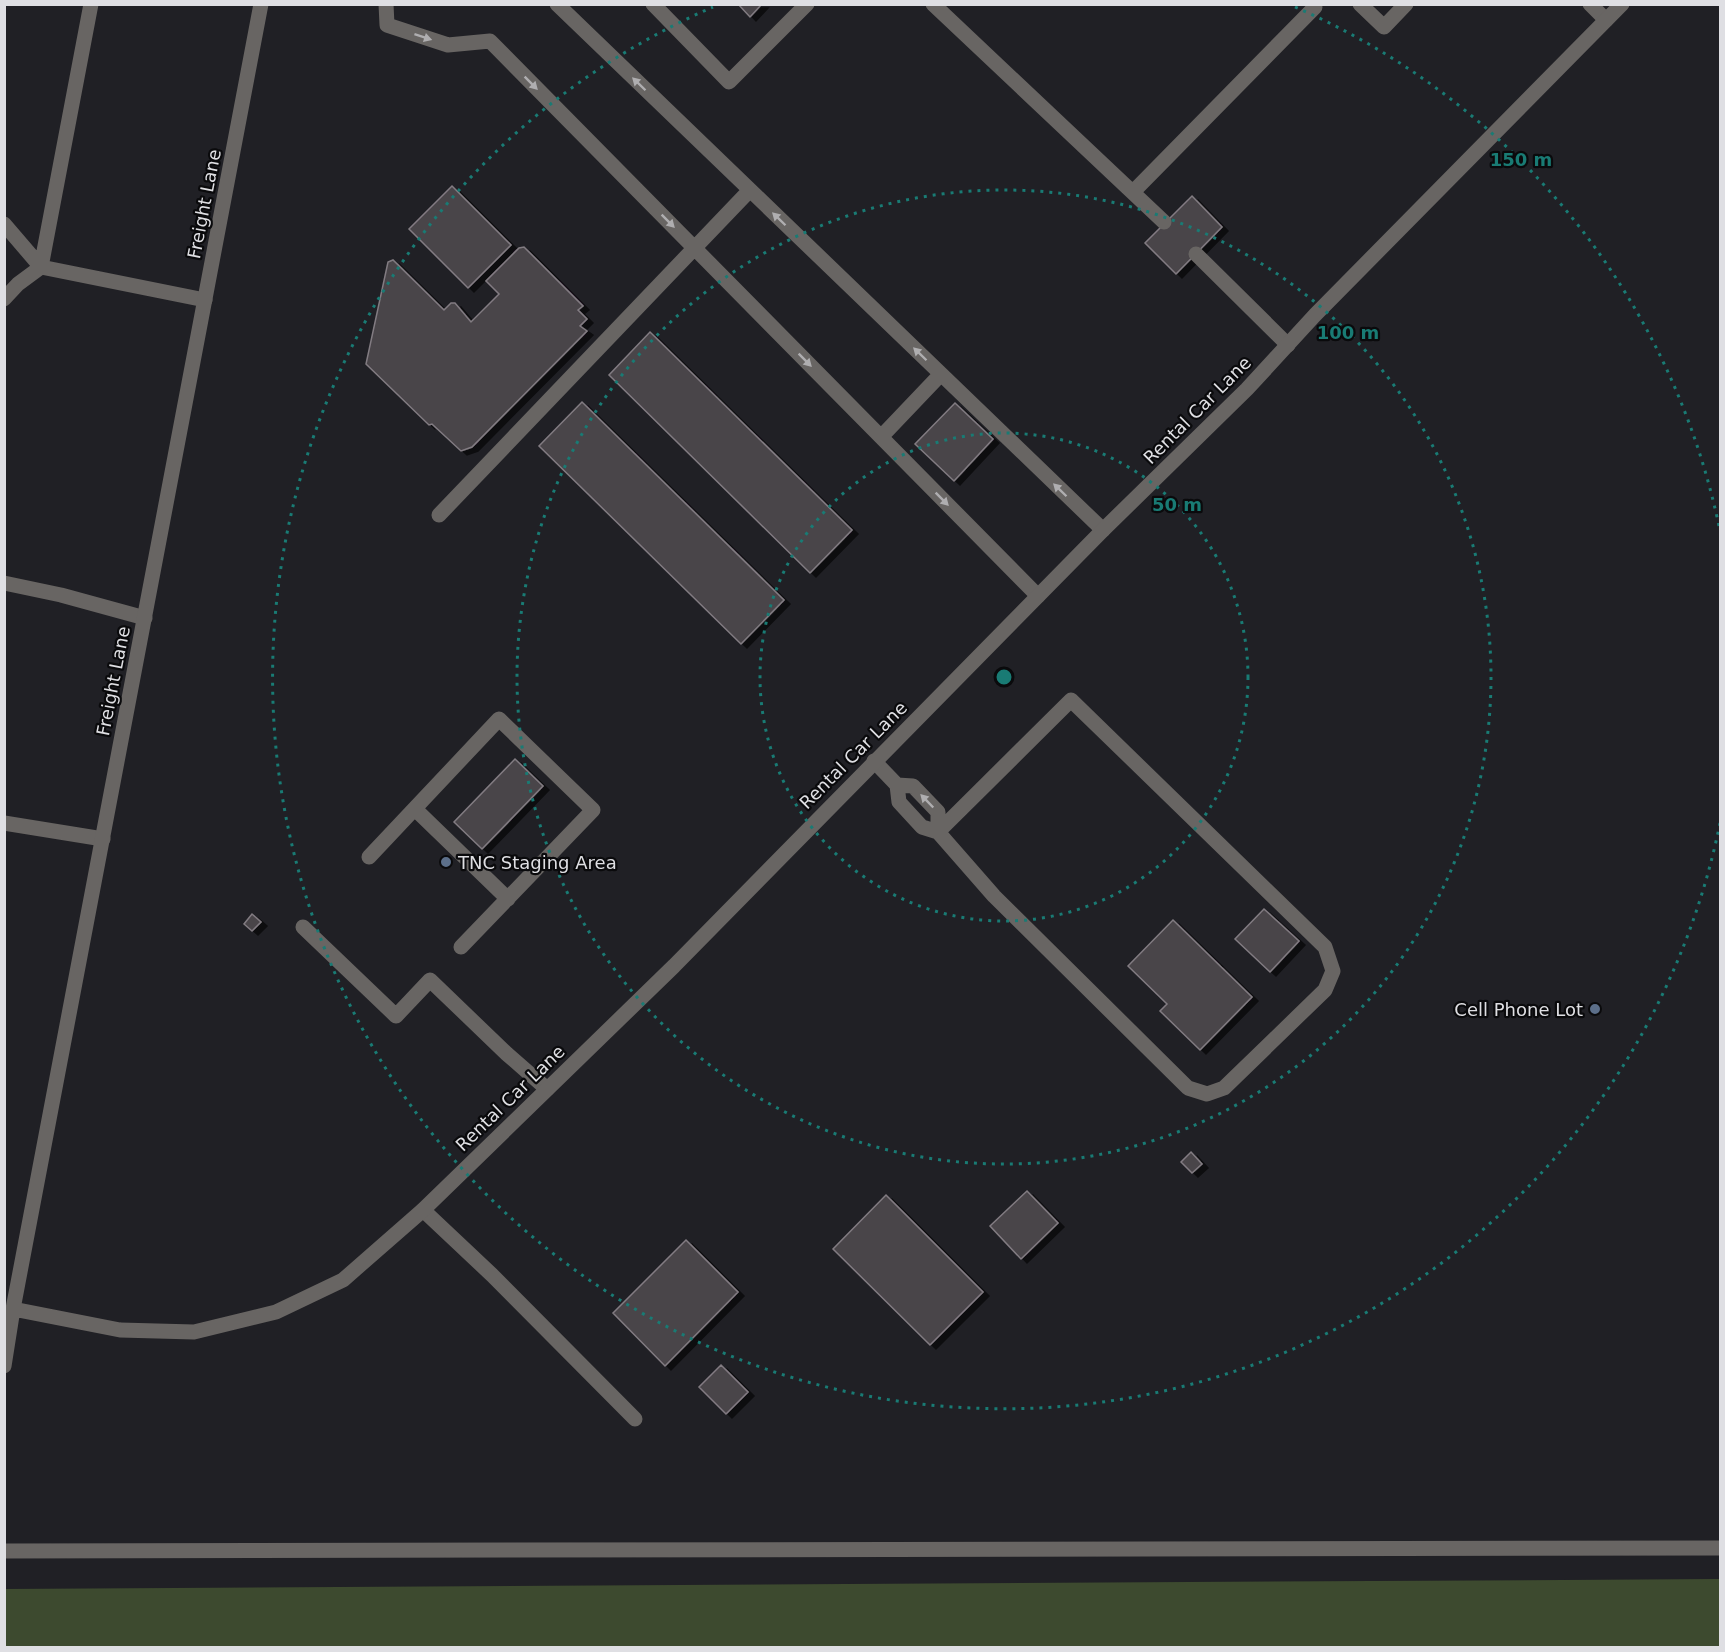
<svg xmlns="http://www.w3.org/2000/svg" width="1725" height="1652" font-family="'DejaVu Sans',sans-serif">
	<style>
		.green { fill: #3d4a2f }
		.building { fill: #494449; stroke: #827c82; stroke-width: 1.5; filter: url(#shadow) }
		.lines { fill: none; stroke-linecap: round; stroke-linejoin: round }
		.service { stroke: #686563; stroke-width: 15 }
		.minor { stroke: #686563; stroke-width: 15 }
		.oneway { fill: #afaeb0 }
		.ring { fill: none; stroke: #197b74; stroke-width: 3; stroke-dasharray: 3 6 }
		.service-dot { fill: #5c6f8a; stroke: #0a0a0c; stroke-width: 2 }
		.labels { text-anchor: middle; dominant-baseline: central; stroke-width: 4.5; stroke-linejoin: round; paint-order: stroke }
		.street-label { font-size: 18px; fill: #dfdfe3; stroke: #0a0a0c }
		.poi-label { font-size: 18px; fill: #dfdfe3; stroke: #0a0a0c; text-anchor: start }
		.centre { fill: #197b74; stroke: #0a0a0c; stroke-width: 3 }
		.ring-label { font-size: 18px; text-anchor: middle; font-weight: bold; fill: #197b74; stroke: #0a0a0c; stroke-width: 4.5; stroke-linejoin: round; paint-order: stroke }
	</style>
	<defs>
		<filter id="shadow"><feDropShadow dx="6" dy="4" stdDeviation="0" flood-color="#0009"/></filter>
	</defs>
	<rect width="100%" height="100%" fill="#202025"/>
	<!-- green -->
	<path class="green" d="M1720,1579V1648L4,1647L5,1589Z"/>
	<!-- building -->
	<path class="building" d="M738,4H762L750,17Z
		M452,186L511,245L468,288L409,229Z
		M1192,196L1222,227L1176,274L1145,243Z
		M524,247L583,306L578,310L587,319L580,326L587,331L472,447L461,451L432,424L429,425L366,364L388,262L393,260L444,310L451,303H455L471,322L499,294L486,281L519,248Z
		M650,332L852,530L810,573L609,375Z
		M582,402L784,600L741,644L539,446Z
		M955,403L993,439L954,481L915,444Z
		M515,759L543,786L482,849L454,822Z
		M1264,909L1299,941L1270,972L1235,939Z
		M252,914L261,922L252,931L244,924Z
		M1173,920L1252,997L1200,1050L1160,1011L1167,1004L1128,966Z
		M1191,1152L1202,1164L1192,1173L1181,1162Z
		M1027,1191L1058,1223L1021,1259L990,1226Z
		M886,1195L983,1292L930,1345L833,1249Z
		M686,1240L738,1292L665,1366L613,1313Z
		M721,1365L748,1392L726,1414L699,1387Z"/>
	<g class="lines">
		<!-- service -->
		<path class="service" d="M91,4L41,267L205,300
			M386,4L387,25L448,45L490,41L1038,596
			M557,4L1103,530
			M653,4L729,82L807,4
			M933,4L1164,222
			M1360,4L1384,27L1406,4
			M1590,4L1606,20
			M1133,192L1315,7
			M4,224L41,267L18,284L4,299
			M1196,254L1288,345
			M881,437L941,374
			M439,515L750,190
			M4,583L61,595L145,618
			M874,761L897,785L899,802L922,827L938,832L994,896L1188,1088L1207,1094L1224,1088L1325,990L1333,971L1325,947L1071,700L938,832
			M897,785L913,786L938,812V832
			M415,809L508,899
			M4,823L103,839
			M369,857L499,719L593,810L461,947
			M303,927L396,1016L430,980L507,1054L547,1089
			M423,1210L492,1275L635,1419
			M4,1551L1720,1548"/>
		<!-- minor -->
		<path class="minor" d="M13,1309L120,1330L194,1332L276,1312L343,1280L423,1210L674,966L1103,530L1247,389L1315,315L1622,4
			M4,1366L13,1309L261,4"/>
	</g>
	<!-- one-way arrows -->
	<defs><path id="oneway-solid" d="M-6-.8H1V-3.2L6.5 0L1 3.2V.8H-6Z" transform="scale(1.5)"/></defs>
	<g class="oneway">
		<use href="#oneway-solid" transform="translate(423 37) rotate(18)"/>
		<use href="#oneway-solid" transform="translate(531 83) rotate(45)"/>
		<use href="#oneway-solid" transform="translate(639 84) rotate(-136)"/>
		<use href="#oneway-solid" transform="translate(779 219) rotate(-136)"/>
		<use href="#oneway-solid" transform="translate(668 221) rotate(45)"/>
		<use href="#oneway-solid" transform="translate(920 354) rotate(-136)"/>
		<use href="#oneway-solid" transform="translate(805 360) rotate(45)"/>
		<use href="#oneway-solid" transform="translate(1060 490) rotate(-136)"/>
		<use href="#oneway-solid" transform="translate(942 499) rotate(45)"/>
		<use href="#oneway-solid" transform="translate(927 801) rotate(-134)"/>
	</g>
	<!-- distance rings -->
	<g class="ring">
		<circle cx="1004" cy="677" r="244"/>
		<circle cx="1004" cy="677" r="487"/>
		<path d="M1720 823A731 731 0 1 1 713 7M1295 7A731 731 0 0 1 1720 531"/>
	</g>
	<!-- markers -->
	<g class="service-dot">
		<circle cx="446" cy="862" r="6"/>
		<circle cx="1595" cy="1009" r="6"/>
	</g>
	<g class="labels">
		<!-- street labels -->
		<g class="street-label">
			<text transform="translate(204 204) rotate(-79)">Freight Lane</text>
			<text transform="translate(1197 410) rotate(-45)">Rental Car Lane</text>
			<text transform="translate(113 681) rotate(-79)">Freight Lane</text>
			<text transform="translate(853 755) rotate(-45)">Rental Car Lane</text>
			<text transform="translate(510 1098) rotate(-44)">Rental Car Lane</text>
		</g>
		<!-- poi labels -->
		<g class="poi-label">
			<text x="458" y="862">TNC Staging Area</text>
			<text x="1583" y="1009" text-anchor="end">Cell Phone Lot</text>
		</g>
	</g>
	<circle cx="1004" cy="677" r="9" class="centre"/>
	<g class="ring-label">
		<text x="1521" y="166">150 m</text>
		<text x="1348" y="339">100 m</text>
		<text x="1177" y="511">50 m</text>
	</g>
	<!-- border -->
	<rect width="1725" height="1652" fill="none" stroke="#dfdfe3" stroke-width="12"/>
</svg>
